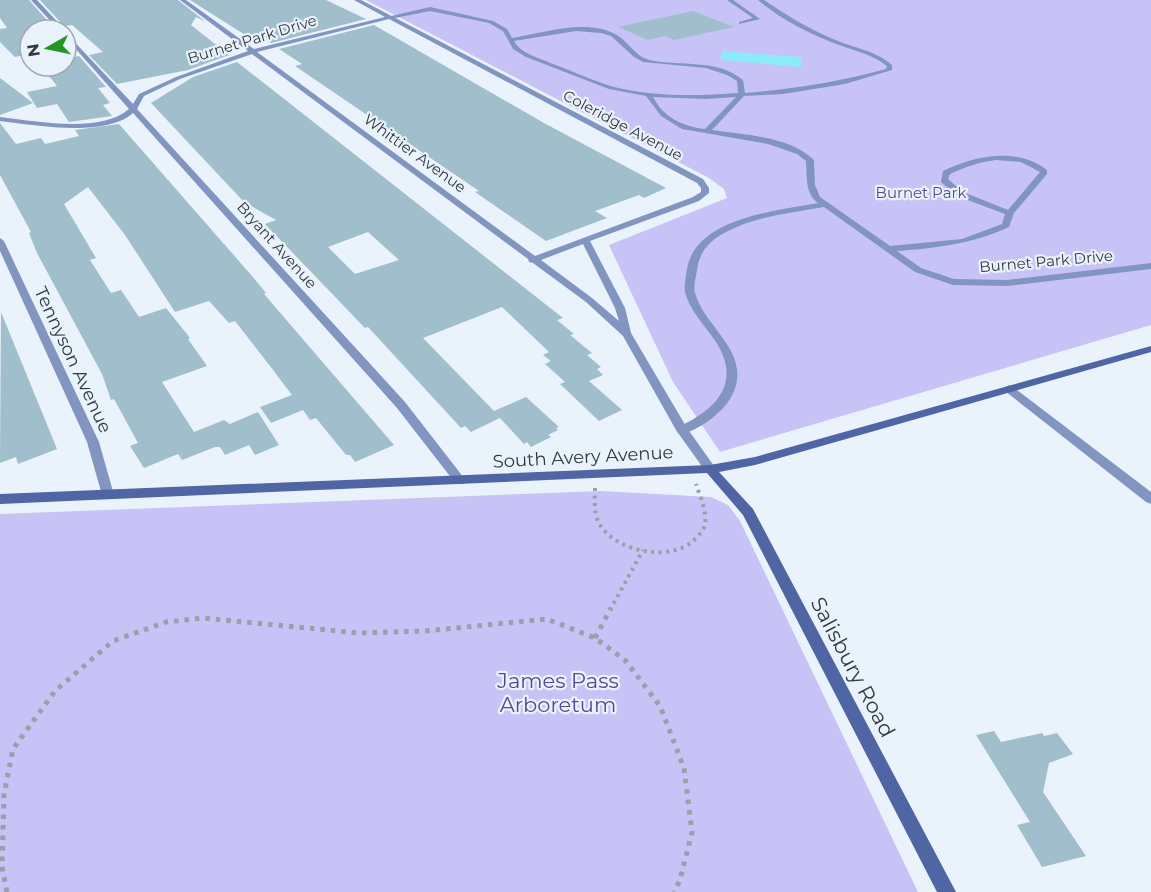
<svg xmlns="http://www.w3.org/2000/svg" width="1151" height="892" font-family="Montserrat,sans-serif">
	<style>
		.green { fill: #c7c3f6 }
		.water { fill: #8cebf6 }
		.building { fill: #a0becb; fill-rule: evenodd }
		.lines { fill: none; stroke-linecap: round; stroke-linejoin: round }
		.path-far1 { stroke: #98a1aa; stroke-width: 4; stroke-dasharray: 3 4.5; stroke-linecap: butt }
		.path { stroke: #98a1aa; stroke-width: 5; stroke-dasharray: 4.5 6; stroke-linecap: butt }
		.lane { fill: #8294c0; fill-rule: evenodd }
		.street { fill: #8294c0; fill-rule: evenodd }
		.secondary { fill: #4f65a4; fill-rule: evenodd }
		.labels { text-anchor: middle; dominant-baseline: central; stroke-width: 4.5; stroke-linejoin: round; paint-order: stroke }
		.far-street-label { font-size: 15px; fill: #303941; stroke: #eaf3fc }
		.far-park-label { font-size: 15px; fill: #564896; stroke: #eaf3fc }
		.street-label { font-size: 18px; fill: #303941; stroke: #eaf3fc }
		.near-street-label { font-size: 21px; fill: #303941; stroke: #eaf3fc }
		.near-park-label { font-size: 21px; fill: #564896; stroke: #eaf3fc }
	</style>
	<rect width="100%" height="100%" fill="#eaf3fc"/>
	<!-- green -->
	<path class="green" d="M366,0H1151V325L720,452L673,382L609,245L727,198L724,189L709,178Z
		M601,491L711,497L728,505L740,521L918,892H0V514Z"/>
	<!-- water -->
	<path class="water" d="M723,51L802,57L801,67L720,60Z"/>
	<!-- building -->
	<path class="building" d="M0,0H29L54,28L30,30V54L15,57L0,42V29L7,28L0,18Z
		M40,0H178L206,22L196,17L191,25L229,55L188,70L117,84L89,55L103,52L72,25L64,26Z
		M190,0H326L366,19L271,43L264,38L253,40Z
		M693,11L734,27L674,40L665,36L648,40L618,27Z
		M374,25L544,123L666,188L644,198L639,195L595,211L607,218L546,241L475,192L479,191L295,66L302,64L279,49Z
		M79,56L106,87L98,88L110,103L103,105L112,116L69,122L57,104L37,108L27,92L57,86L41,66H66V59Z
		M237,62L563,318L557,320L574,334L570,335L592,353L587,355L601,367L597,369L603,375L589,381L622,410L599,421L560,384L565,382L545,364L551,361L543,355L549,352L502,307L423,338L494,411L526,397L559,427L556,428L558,430L548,435L551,437L531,447L527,442L524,444L500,418L471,432L465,426L461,428L368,327L365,328L265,224L276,220L244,202L151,103L193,77ZM368,232L399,260L355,274L328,247Z
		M0,78L33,103L0,115Z
		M0,123L16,144L41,138L45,144L79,136L75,130L119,124L252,276L266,293L264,294L394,445L355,462L350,455H346L316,418L310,420L303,410L271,423L260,407L292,395L270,366L235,321L229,323L209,301L175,312L125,235L88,187L64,204L96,258L90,260L111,293L121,290L139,317L166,308L190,338L188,339L207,366L162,382L194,432L224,420L230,424L258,412L279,445L255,455L249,445L225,455L220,447H215L182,460L178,454L144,468L130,446L138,443L114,399L111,400L102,374L37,253L29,233L31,232L0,175Z
		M1,312L57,449L18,464L16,457L0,463Z
		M994,731L1001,742L1042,733L1044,736L1057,733L1073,754L1049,763L1043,792L1086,856L1042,867L1017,825L1030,822L976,735Z"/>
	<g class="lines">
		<!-- path-far1 -->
		<path class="path-far1" d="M595,488C595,499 593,514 600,525C617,552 672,563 695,539C699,535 704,530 705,524C707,512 700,496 696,484
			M610,610L643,550"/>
		<!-- path -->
		<path class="path" d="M595,638L611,608
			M7,892L2,867L4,794L13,749L55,691L113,641L166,622L203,618L358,633L425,631L547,619L595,638L625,660L660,706L684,768L692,832L680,880L674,892"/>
		<!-- lane -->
		<path class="lane" d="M727,0H733L760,19L739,24V22L753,18Z
			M758,0H764C786,15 809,29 833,39C853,48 875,50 892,65V70L845,84L783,94L744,96L712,130C745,135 789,136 814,160L815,185L820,197L890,246L962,239L1002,224L1005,214L957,196L941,182L943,171C976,155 1016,147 1047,170V174L1014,213L1009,227C973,244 936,248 897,251L921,268L954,279L1007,280L1151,263V269L1007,286L953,285L915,272L824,207C791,213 755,216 726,232C710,240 699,252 697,270C696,278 693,286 695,293C705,328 750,351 734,391C729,404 718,414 707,422C699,427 687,435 678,433L676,430L678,427C718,409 743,381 714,339C704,325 689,309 685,292C684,285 686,276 687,269C696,217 777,211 818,203C805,194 807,176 806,161L797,154L768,144L682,129L661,116L646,96L609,89L526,57L513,49L503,31L489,23L430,11L390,19L387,17L430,7L493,21L507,29L512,38C545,33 586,18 617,35C629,42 635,57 650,60C681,67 716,58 743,80L745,93C793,89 839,82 886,69L887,66C871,53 850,50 831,42C806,32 779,18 758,0ZM576,31L601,33L611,36L634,57L643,62L706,68L727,75L737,81L738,93C697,96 654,97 614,87C593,81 573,71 553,64C540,58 521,54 514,41ZM653,97L706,99L736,97L705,129C682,126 664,118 653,97ZM996,160L1021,162L1040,172L1008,210L963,192L948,179L950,174C965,167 979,162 996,160Z
			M1009,385L1013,387L1151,492V504L1146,502L1005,391L1003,389Z"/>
		<!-- street -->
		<path class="street" d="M31,0H37L65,30H59Z
			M180,0H186L254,49L385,17L354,0H361L703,179L709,188V193L699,201L590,241L625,308L631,333L687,428L714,466L716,469L714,472H706L676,430L623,336L586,302L533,263L529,262L528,259L252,54L180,79L144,96L137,109L405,402L464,478L466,481L464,484H456L397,408L133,113C105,138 35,125 0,121V117C36,121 100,134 129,109L66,38V33L133,104L139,94L176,77L248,51ZM389,19L697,183L701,188V192L693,197L535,256L257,52ZM583,244L615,308L619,321L592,298L541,260Z
			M0,238L4,241L99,442L114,495L113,498H103L102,495L87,442L0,251Z"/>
		<!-- secondary -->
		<path class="secondary" d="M1151,346V352L755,465L719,472L753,509L956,892H937L743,515L707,473L0,504V494L710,465L755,457Z"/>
	</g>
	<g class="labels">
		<!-- far-street labels -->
		<g class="far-street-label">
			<text transform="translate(252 39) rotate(-17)">Burnet Park Drive</text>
			<text transform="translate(623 125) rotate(28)">Coleridge Avenue</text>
			<text transform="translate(415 153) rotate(36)">Whittier Avenue</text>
			<text transform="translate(277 245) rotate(48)">Bryant Avenue</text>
			<text transform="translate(1046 261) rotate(-5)">Burnet Park Drive</text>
		</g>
		<!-- far-park labels -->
		<g class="far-park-label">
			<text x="921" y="192">Burnet Park</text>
		</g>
		<!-- street labels -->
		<g class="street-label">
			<text transform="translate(73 360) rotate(65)">Tennyson Avenue</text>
			<text transform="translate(583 457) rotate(-3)">South Avery Avenue</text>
		</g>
		<!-- near-street labels -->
		<g class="near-street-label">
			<text transform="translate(853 667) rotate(62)">Salisbury Road</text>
		</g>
		<!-- near-park labels -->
		<g class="near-park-label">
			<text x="558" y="680">James Pass<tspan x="558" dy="24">Arboretum</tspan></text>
		</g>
	</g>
	<!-- north arrow -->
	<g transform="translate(48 48) rotate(261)"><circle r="28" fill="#eaf3fc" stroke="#a0a9b1" stroke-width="1.5"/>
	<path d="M0-4.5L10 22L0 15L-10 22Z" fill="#269725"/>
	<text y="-9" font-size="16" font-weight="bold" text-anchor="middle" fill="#303941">N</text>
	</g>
</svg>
